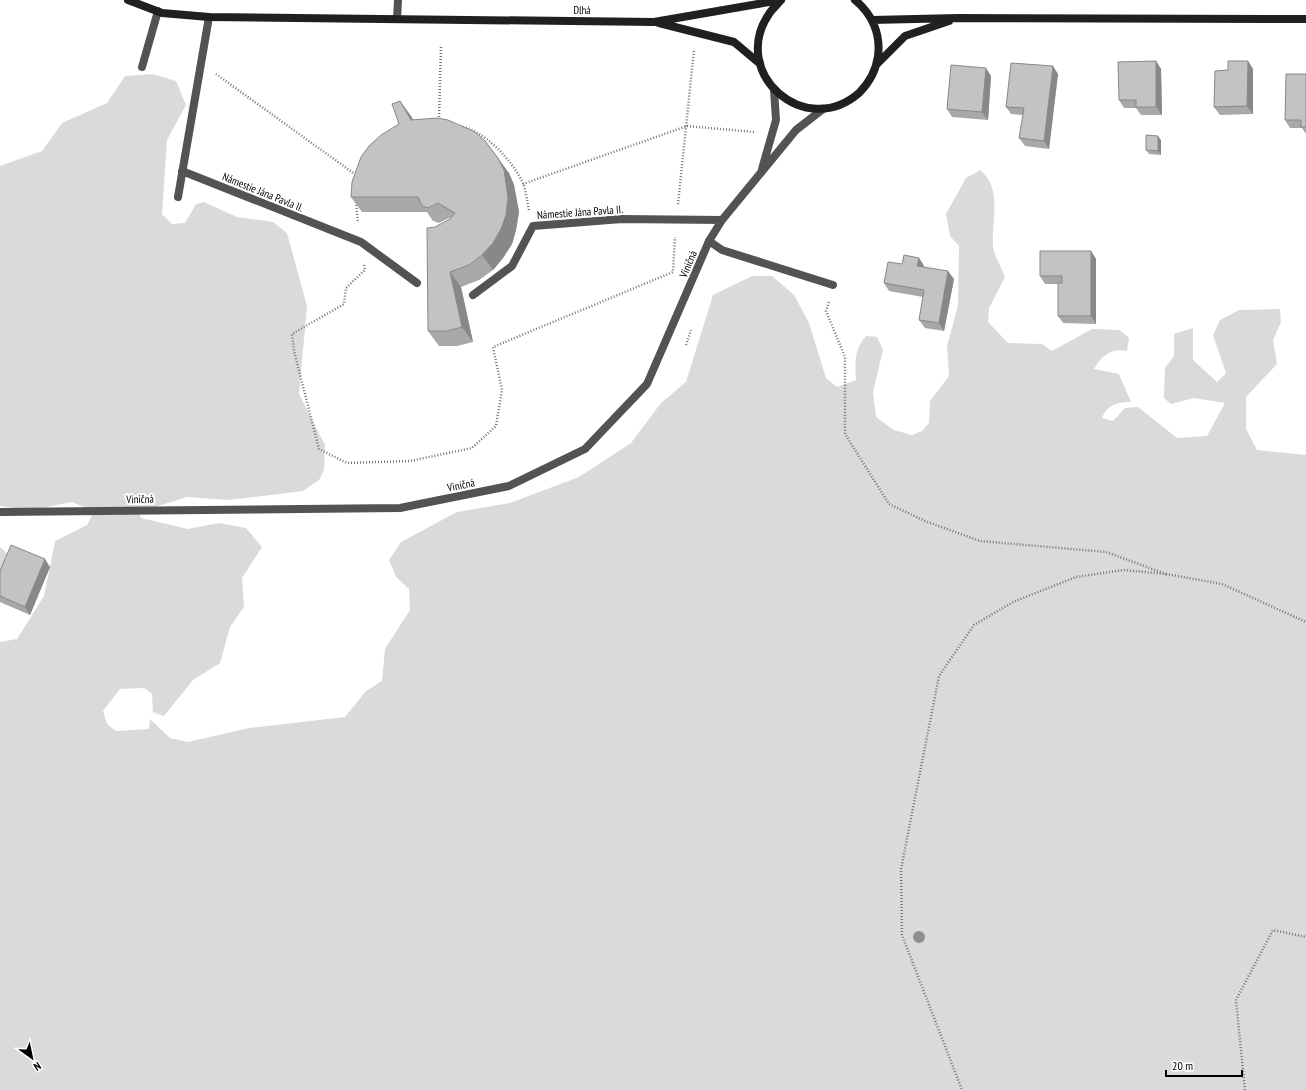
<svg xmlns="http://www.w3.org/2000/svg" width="1306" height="1090" font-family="'PT Sans Narrow',sans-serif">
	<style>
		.green { fill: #dadada }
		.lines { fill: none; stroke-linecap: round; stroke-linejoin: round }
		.path { stroke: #757575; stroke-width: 2.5; stroke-dasharray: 1 2; stroke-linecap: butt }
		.lane { stroke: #535353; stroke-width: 8 }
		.street { stroke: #535353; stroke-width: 8 }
		.secondary { stroke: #202020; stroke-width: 8 }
		.tree { fill: #8e8e8e }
		.wall { fill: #a8a8a8 }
		.shaded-wall { fill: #888 }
		.building { fill: #c3c3c3; stroke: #888 }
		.labels { text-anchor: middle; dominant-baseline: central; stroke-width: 4; stroke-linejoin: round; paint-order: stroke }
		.street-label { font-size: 11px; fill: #000; stroke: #fff }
	</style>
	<rect width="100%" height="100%" fill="#fff"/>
	<!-- green -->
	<path class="green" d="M153,74L176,81L186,105L167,140L162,214L172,224L185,223L196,204L204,202L237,217L273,222L287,233L307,306L299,394L325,445L324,470L319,480L303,491L228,500L187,497L139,512L141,518L188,529L219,523L246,528L262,547L242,578L244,607L230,627L220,663L193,680L164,716L153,712L152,694L144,688L120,689L103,711L107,724L116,731L149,729L150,719L170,738L188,742L249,728L345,717L366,691L382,681L385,649L410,610L409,589L396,577L389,560L401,542L457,512L510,503L579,477L631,443L661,403L686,382L713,295L752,276H772L794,295L809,323L826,378L837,387L856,380C855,362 854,350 866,336L877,337L883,350L873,392L876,417L894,430L912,435L922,431L929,423L930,401L949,376L947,346L958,306L959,246L950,236L946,214L966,178L980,170C1003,188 991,221 993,246C994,256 1002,268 1005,277L989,308L988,322L1008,343L1042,344L1052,351L1092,329L1120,330L1129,338L1127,351C1110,348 1102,356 1094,369L1119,374L1131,402C1118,402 1107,405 1102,418L1113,421L1125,408L1138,407L1177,438L1207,436L1225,403L1194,398L1171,404L1164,398L1165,368L1174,356V334L1193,328V360L1217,382L1226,373L1213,335L1220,320L1239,310L1280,309L1281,322L1273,340L1277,364L1246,397V429L1257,450L1306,455V1090H0V642L17,639L44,596L55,541L87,525L94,511L72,502L31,510L0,506V166L42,151L62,123L107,103L125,76Z
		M0,547L8,554L0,578Z"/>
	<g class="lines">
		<!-- path -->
		<path class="path" d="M216,74L356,175
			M439,120L441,46
			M460,126C485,131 512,160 523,183C526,191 527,201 529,210
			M523,184L687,126L754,132
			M356,202L358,223
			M678,204L694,50
			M364,265L365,270L346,288L344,304L292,334L294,351L319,449L347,463L410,461L472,448L496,426L502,390L493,347L673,272L675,237
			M829,302L826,311L845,357V434L889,504L925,521L980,541L1106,552L1166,574L1123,570L1076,577L1013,602L974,625L939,676L901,869L902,935L962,1090
			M686,345L691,330
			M1166,574L1222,584L1306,622
			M1245,1090L1236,1000L1273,930L1306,937"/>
		<!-- lane -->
		<path class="lane" d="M397,19L398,0
			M142,67L158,11
			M709,241L722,250L833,285"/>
		<!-- street -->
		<path class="street" d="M762,169L776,120L774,90
			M182,171L361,242L417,283
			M178,197L209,17
			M473,295L512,266L533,226L622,219L722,220
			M0,512L400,508L509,486L585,449L647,384L709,241L722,220L796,130L823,109"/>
		<!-- secondary -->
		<path class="secondary" d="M128,0L162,13L209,17L654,22L781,0
			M781,0C777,5 772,9 769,14C729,73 805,140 859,93C869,83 876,71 878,56C881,34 872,14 855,0
			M872,20L958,18L1306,19
			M659,23L734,42L759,63
			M877,64L905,36L949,21"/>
	</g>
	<!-- trees -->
	<circle class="tree" cx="919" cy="937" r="6"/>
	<!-- wall -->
	<path class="wall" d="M1156,61L1161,69L1162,115H1141L1136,108H1124L1119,100Z
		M1248,61L1253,69V114L1220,115L1214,107L1228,70Z
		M1058,74L1049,149L1025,146L1019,138L1023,115L1011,114L1006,107Z
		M1306,74V134L1302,128H1290L1285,120Z
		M991,76L988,120L952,117L947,109Z
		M400,101L413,120L509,173L514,185L519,212L516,230L512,244L503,258L493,270L479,280L461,287L473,342L457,346H439L428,331L435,227L450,219L449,218L439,223L433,221L427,212H362L351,197L399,124Z
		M1161,140V155L1149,154L1146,150Z
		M1091,251L1096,259V324L1063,323L1058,316V284H1045L1040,276Z
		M919,258L924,266V267L954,279L944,331L925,328L919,320L923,297L889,291L884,283L902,264Z
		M50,567L30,615L0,602V571Z"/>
	<!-- shaded-wall -->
	<path class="shaded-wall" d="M1156,61L1161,69L1162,115L1156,107Z
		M1248,61L1253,69V114L1247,106Z
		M1053,66L1058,74L1049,149L1044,141Z
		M986,68L991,76L988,120L982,112Z
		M400,101L411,116L422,135L411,120Z
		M1158,136L1161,140V155L1158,151Z
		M498,158L509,173L514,185L519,212L516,230L512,244L503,258L493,270L482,255Z
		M1091,251L1096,259V324L1091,316Z
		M919,258L924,266L923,274L917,266Z
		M948,271L954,279L944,331L939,323Z
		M450,272L461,287L473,342L462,327Z
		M45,559L50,567L30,615L25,607Z"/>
	<!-- building -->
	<path class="building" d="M1156,61V107H1136V100H1119L1118,62Z
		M1228,61H1248L1247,106L1214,107L1215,71L1228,70Z
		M1011,63L1053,66L1044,141L1019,138L1024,108L1006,107Z
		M951,65L986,68L982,112L947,109Z
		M1286,74H1306V127H1301V120H1285Z
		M400,101L411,120L437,118L448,120L475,132L485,141L498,158L504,170L508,197L506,215L501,229L493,243L482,255L469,265L450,272L462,327L447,331H428L427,228L435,227L450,219L455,213L438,203L428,208L422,206L418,197H351L352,182L361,157L369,146L381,135L399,124L392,104Z
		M1146,135L1158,136V151L1146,150Z
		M1040,251H1091V316H1058V283H1062V276H1040Z
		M904,255L919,258L917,266L948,271L939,323L919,320L924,290L884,283L888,262L902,264Z
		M11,545L45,559L25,607L0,596V571Z"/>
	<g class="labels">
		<!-- street labels -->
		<g class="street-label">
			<text transform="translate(582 10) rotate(1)">Dlhá</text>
			<text transform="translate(263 192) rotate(22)">Námestie Jána Pavla II.</text>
			<text transform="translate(580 212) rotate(-4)">Námestie Jána Pavla II.</text>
			<text transform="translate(688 264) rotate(-67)">Viničná</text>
			<text transform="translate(461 485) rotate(-11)">Viničná</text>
			<text transform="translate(140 499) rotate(-1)">Viničná</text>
		</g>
	</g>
	<!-- north arrow -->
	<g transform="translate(32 1058) rotate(147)" stroke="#ffffff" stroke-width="3" paint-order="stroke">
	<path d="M0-3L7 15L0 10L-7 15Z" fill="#000000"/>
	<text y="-6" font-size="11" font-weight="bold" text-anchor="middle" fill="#000000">N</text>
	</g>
	<!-- scale -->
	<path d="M1166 1070v6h76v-6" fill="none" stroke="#000000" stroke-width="2"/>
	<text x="1172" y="1070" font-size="12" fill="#000000" stroke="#ffffff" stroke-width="3" paint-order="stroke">20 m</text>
</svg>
